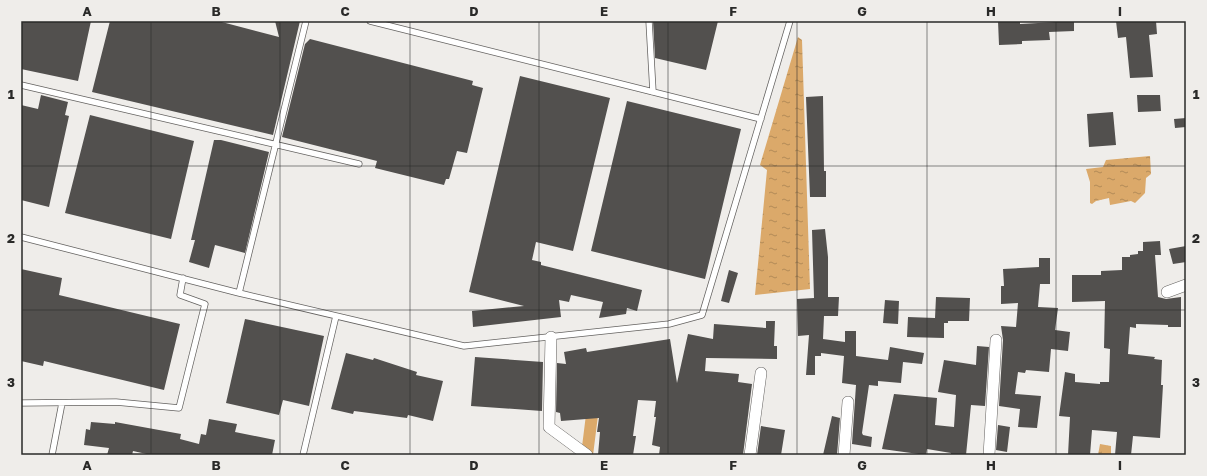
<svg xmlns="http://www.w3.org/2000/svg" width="1207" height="476" font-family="'Golos Text',sans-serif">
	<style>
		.water { fill: url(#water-ripples) }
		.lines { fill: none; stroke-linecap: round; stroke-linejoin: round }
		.canal { stroke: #dba96a; stroke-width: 12 }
		.building { fill: #52504e }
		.lane-casing { stroke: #646260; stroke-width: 7 }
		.street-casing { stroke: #646260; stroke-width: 12 }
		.lane { stroke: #fff; stroke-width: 5.5 }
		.street { stroke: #fff; stroke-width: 11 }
		.grid { fill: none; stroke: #2a2a29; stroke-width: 1; stroke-opacity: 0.55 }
		.neatline { fill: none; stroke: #2a2a29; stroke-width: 1.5 }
		.grid-label { font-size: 13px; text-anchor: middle; font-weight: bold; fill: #2a2a29 }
	</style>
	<defs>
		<pattern id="water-ripples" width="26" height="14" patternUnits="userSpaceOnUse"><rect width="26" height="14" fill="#dba96a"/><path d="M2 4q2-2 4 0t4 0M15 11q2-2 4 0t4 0" fill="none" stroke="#b28a57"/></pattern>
	</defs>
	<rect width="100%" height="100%" fill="#efedea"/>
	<!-- water -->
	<path class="water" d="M798,37L802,40L810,289L755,295L767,170L760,165Z
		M1150,156L1151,174L1146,178L1145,193L1135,203L1131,201L1110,205L1109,198L1096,201L1092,204L1090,203V182L1086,169L1103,167L1106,160Z
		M1100,444L1111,446V455H1098Z"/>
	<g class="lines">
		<!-- canal -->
		<path class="canal" d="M587,455L593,407"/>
	</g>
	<!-- building -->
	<path class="building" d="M21,21H91L78,81L21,69Z
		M110,21H218L279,37L275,21H300L273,135L92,92Z
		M653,21H718L706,70L655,58Z
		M998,21H1020V24L1074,21V31L1049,32L1050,40L1022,41V44L999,45Z
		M1116,21H1156L1157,34L1149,35L1153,77L1130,78L1126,37L1118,38Z
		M310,39L473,81L472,85L483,88L467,153L457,151L449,179H446L444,185L375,168L377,161L282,137L305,44Z
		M520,76L610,98L573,251L536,242L532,260L541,262V265L642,290L637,311L627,308L626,314L599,318L603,302L571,295L569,302L559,300L561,317L473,327L472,311L524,306L469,292Z
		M41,95L68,102L65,115L69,116L49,207L21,200V105L38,109Z
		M1137,95H1160L1161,111L1138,112Z
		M823,96L824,171H826V197H810L806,97Z
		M627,101L741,129L705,279L591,251Z
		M1113,112L1116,145L1089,147L1087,114Z
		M90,115L194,141L171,239L65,213Z
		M1186,118V127L1175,128L1174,119Z
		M214,140H221L269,152L245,253L215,245L209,268L189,262L195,240H191Z
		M825,229L828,257V297H839L838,316H824L823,339L845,342V331H856V356L888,360L890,347L924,353L922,364L903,362L901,383L878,381V386L869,385L862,433L863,435L872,437L871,447L852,444L856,385L842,383L844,356L821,353V356H815V375H806L809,335L798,336L797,299L814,298L812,230Z
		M1160,241L1161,255H1155L1158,297L1166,299L1181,297V327H1168V325L1136,324V328L1130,327L1128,354L1155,357L1154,359L1162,360L1161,385H1163L1160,438L1133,436L1131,455H1115L1117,432L1092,430L1090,455H1068L1070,417L1059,416L1065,372L1075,374V382L1100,384V382H1109L1110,349L1104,348L1105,301L1072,302V275H1101V271L1122,270V257H1130V255L1138,254V251H1143V242Z
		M1186,246V262L1173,264L1169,249Z
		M1039,258H1050V284H1040L1038,307L1058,308L1055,330L1070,332L1068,351L1051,349L1049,372L1026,370L1025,373L1018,372L1015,394L1041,396L1037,428L1018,427L1020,409L999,406L1003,340L1001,326L1016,327L1018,303L1001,304V286H1004L1003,269L1039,267Z
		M21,269L62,278L59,295L180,324L164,390L44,361L43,366L21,361Z
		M729,270L738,273L729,303L721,301Z
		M936,297L970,298L969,321H948V323H944V338L907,337L908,317L935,318Z
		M885,300L899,301L898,324L883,323Z
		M245,319L324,336L309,406L283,400L279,415L226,403Z
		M766,321H775L774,346H777V359L706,358L705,371L739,374L738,382L752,384L743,455H659L660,447L652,445L656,417H654L656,401L638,400L633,436H636L633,455H598L600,432H597L599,418L561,421L560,413L556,412L557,363L566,364L564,352L586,348L587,352L670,339L677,383L688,334L713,339L714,324L766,328Z
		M977,346L989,347L985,406L971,405L966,455H951V453L927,449L926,455L882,449L894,394L937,398L935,425L954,427L956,395L938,392L944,360L976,365Z
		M346,353L373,360L374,358L417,372L416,375L443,381L433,421L408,415L407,418L354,411L353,414L331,409Z
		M475,357L543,362L542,411L471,406Z
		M832,416L840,418L837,455H823Z
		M209,419L237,424L235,432L275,440L272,455H151L133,451L132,455H107L109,448L84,445L86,429L90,430L91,422L115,424V422L181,434L180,439L199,444L201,434L206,435Z
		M998,425L1010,427L1007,452L996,450Z
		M761,426L785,430L781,455H757Z"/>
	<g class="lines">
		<!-- lane casing -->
		<g class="lane-casing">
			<path id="lane" d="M370,21L761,119
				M649,21L653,92
				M21,85L359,164
				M21,237L239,293L464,346L669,324L702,315L790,21
				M239,293L306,21
				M21,403L116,402L179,408L205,304L180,295L183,278
				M52,455L62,403
				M303,455L336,316"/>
		</g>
		<!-- street casing -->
		<g class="street-casing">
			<path id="street" d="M1167,292L1186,285
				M551,337L549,427L587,455
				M750,455L761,373
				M844,455L848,402
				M989,455L996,340"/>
		</g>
		<!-- lane -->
		<use href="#lane" class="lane"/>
		<!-- street -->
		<use href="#street" class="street"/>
	</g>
	<!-- grid -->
	<path class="grid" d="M151,21V455M280,21V455M410,21V455M539,21V455M668,21V455M797,21V455M927,21V455M1056,21V455M21,166H1186M21,310H1186"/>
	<!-- border -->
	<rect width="1207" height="476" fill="none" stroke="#efedea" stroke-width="44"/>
	<rect x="22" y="22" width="1163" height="432" class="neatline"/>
	<g class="grid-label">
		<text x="87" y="16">A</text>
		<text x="216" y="16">B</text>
		<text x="345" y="16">C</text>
		<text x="474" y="16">D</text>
		<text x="604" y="16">E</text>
		<text x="733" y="16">F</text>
		<text x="862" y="16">G</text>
		<text x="991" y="16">H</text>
		<text x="1120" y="16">I</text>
		<text x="11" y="99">1</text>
		<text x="1196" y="99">1</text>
		<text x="11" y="243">2</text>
		<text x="1196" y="243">2</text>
		<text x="11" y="387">3</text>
		<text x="1196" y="387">3</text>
		<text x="87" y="470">A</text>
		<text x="216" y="470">B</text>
		<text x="345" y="470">C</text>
		<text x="474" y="470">D</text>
		<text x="604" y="470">E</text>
		<text x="733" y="470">F</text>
		<text x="862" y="470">G</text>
		<text x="991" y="470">H</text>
		<text x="1120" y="470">I</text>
	</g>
</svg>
